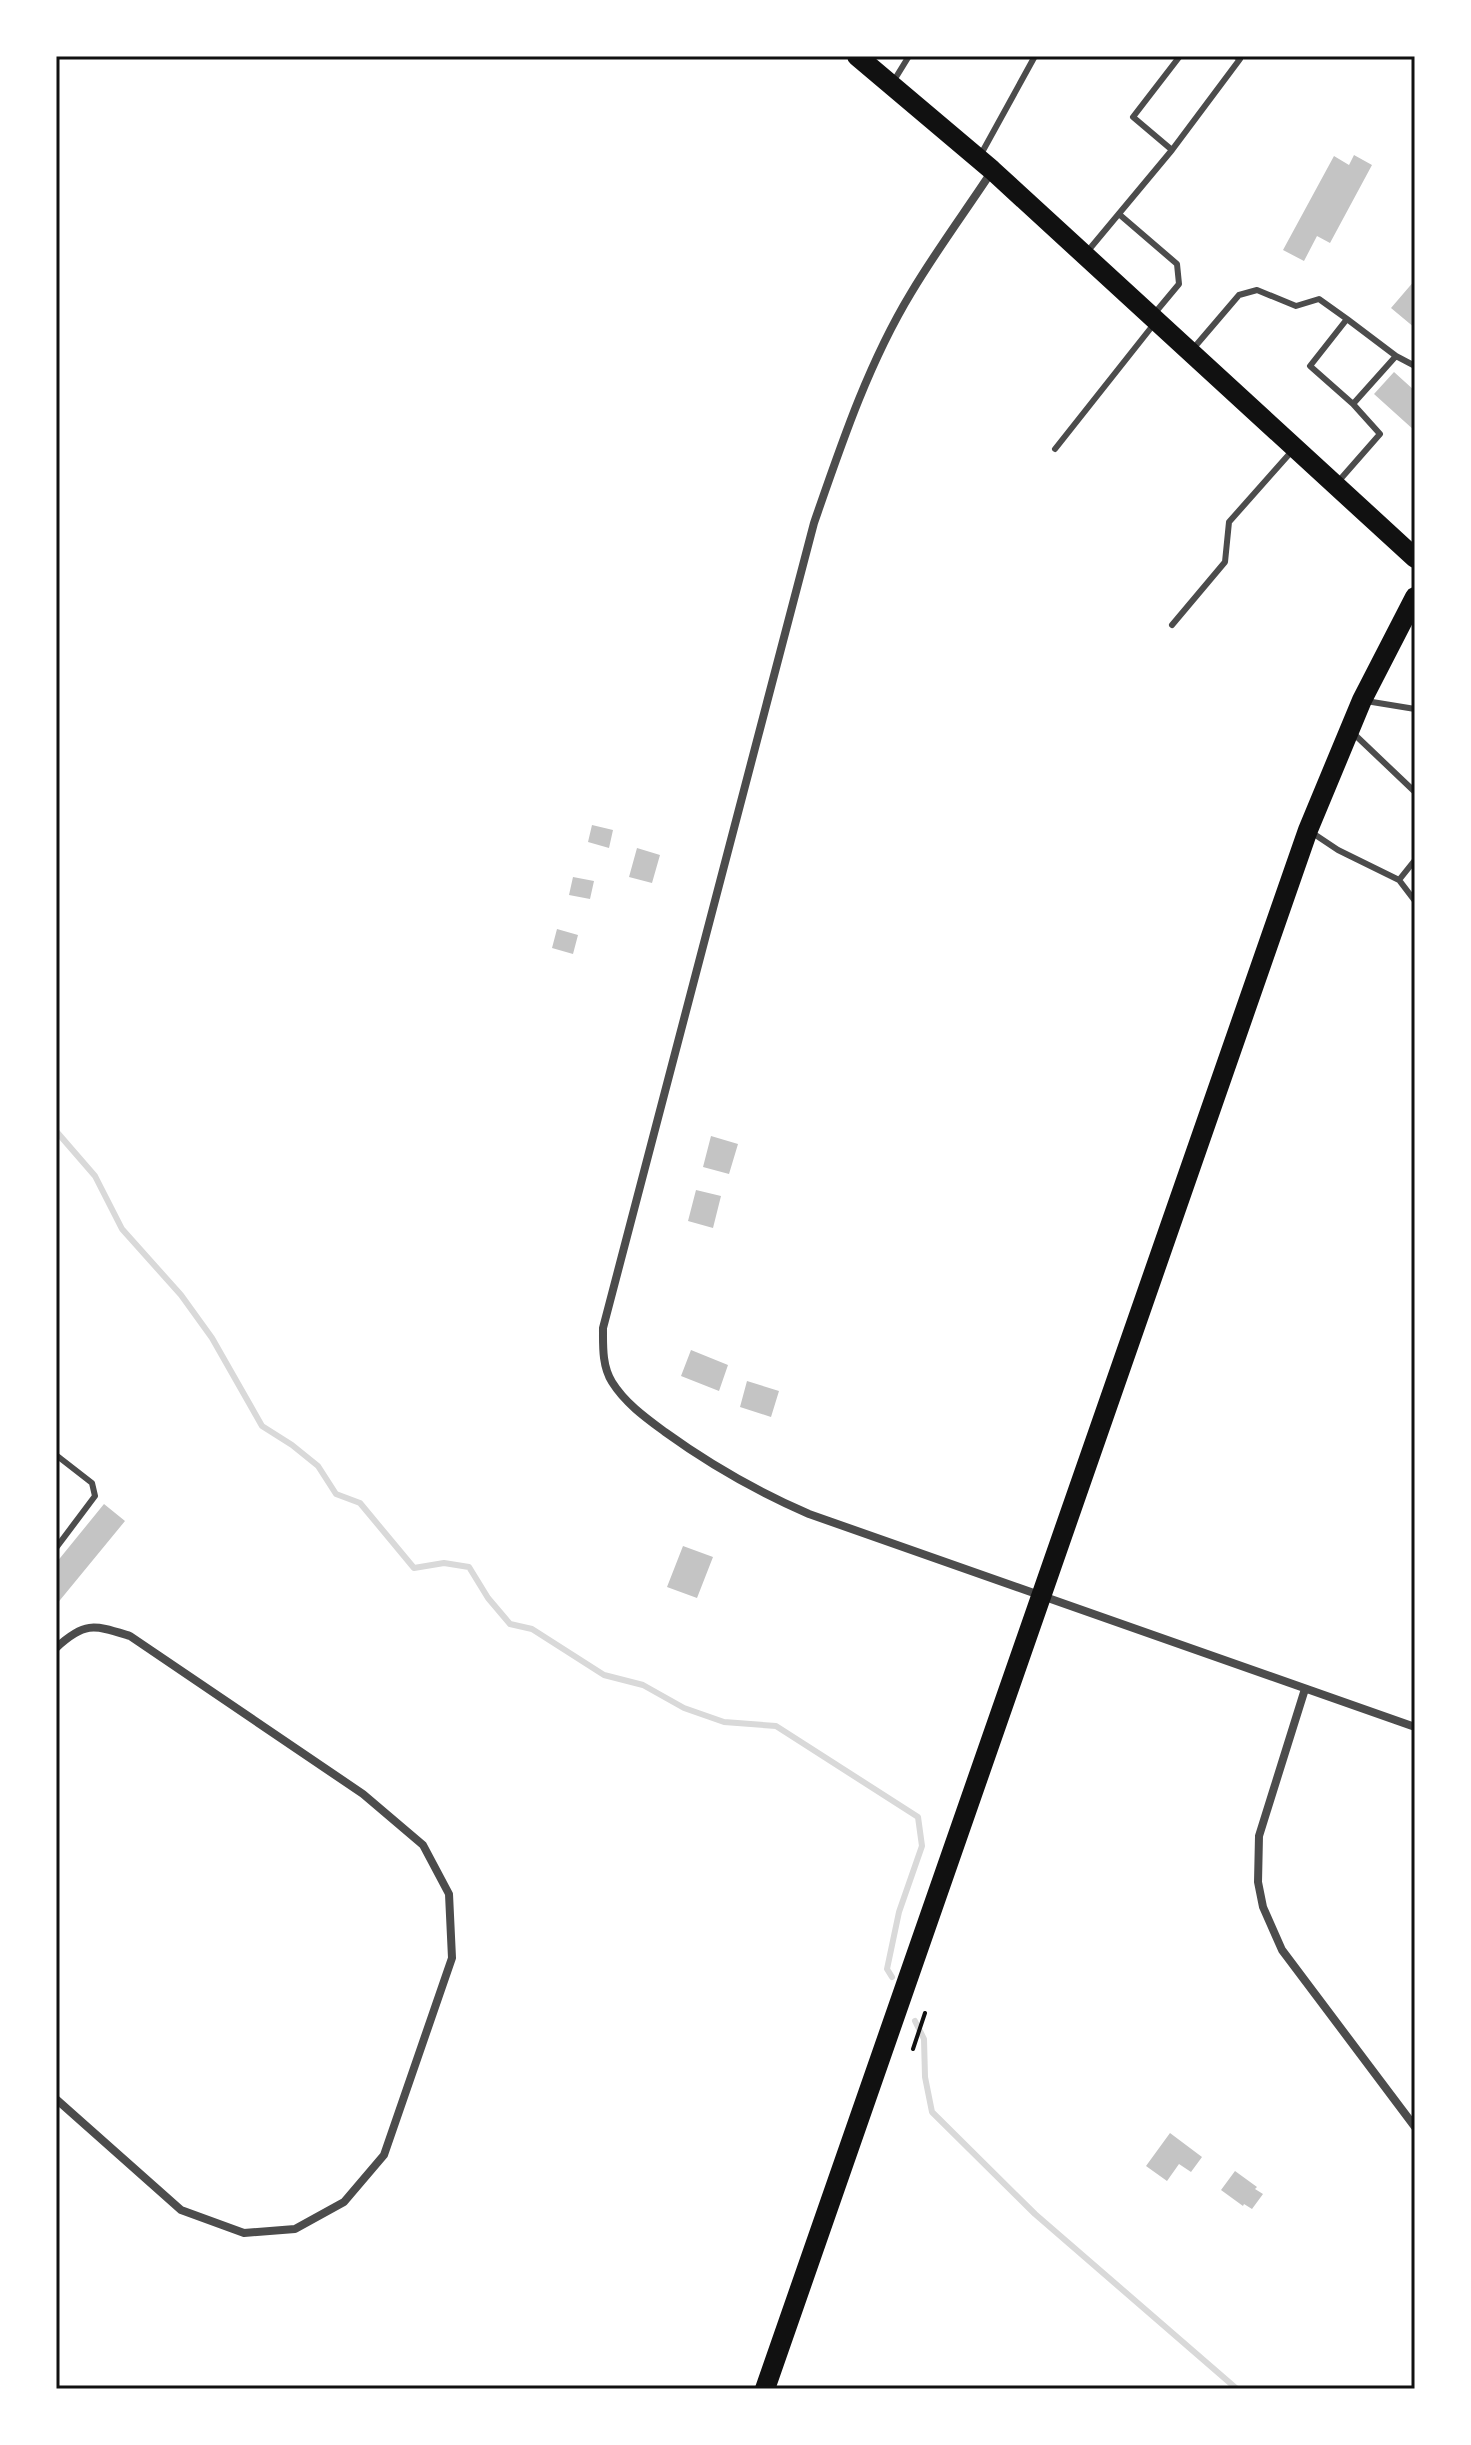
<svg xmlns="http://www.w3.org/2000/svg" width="1471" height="2445" font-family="Inter,sans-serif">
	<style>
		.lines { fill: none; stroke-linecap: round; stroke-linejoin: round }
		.stream { stroke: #d9d9d9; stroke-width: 6 }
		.building { fill: #c4c4c4 }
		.path { stroke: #111; stroke-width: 4 }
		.service { stroke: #4c4c4c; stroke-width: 6 }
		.minor { stroke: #4c4c4c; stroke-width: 8 }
		.primary { stroke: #111; stroke-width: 20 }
		.neatline { fill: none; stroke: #111; stroke-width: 3 }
	</style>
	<rect width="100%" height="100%" fill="#fff"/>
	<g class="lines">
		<!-- stream -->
		<path class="stream" d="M56,1131L95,1176L122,1229L181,1295L212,1338L262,1426L292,1445L318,1466L336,1494L360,1503L414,1568L444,1563L469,1567L488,1598L510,1624L532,1629L604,1675L643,1685L684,1708L724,1722L776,1726L918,1817L922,1846L899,1912L887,1969L892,1977
			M915,2021L924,2039L925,2077L932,2112L1035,2214L1237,2389"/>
	</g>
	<!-- building -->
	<path class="building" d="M1354,155L1372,165L1330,243L1317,236L1304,261L1283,250L1334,156L1349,165Z
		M1415,280V328L1391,308Z
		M1394,372L1415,391V431L1374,394Z
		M592,825L613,830L609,848L588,842Z
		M637,848L660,855L652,883L629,877Z
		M573,877L594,881L590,899L569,895Z
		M557,929L578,935L573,954L552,948Z
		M711,1136L738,1144L729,1174L703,1167Z
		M696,1190L721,1196L713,1228L688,1221Z
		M691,1350L728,1365L719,1391L681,1376Z
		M747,1381L779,1391L771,1417L740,1407Z
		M104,1504L125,1521L56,1605V1563Z
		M683,1546L713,1557L697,1598L667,1587Z
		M1170,2133L1202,2157L1191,2172L1179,2164L1167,2181L1146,2166Z
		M1235,2171L1257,2187L1255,2189L1263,2194L1252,2209L1244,2204L1243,2206L1221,2190Z"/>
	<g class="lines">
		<!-- path -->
		<path class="path" d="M913,2049L925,2013"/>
		<!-- service -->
		<path class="service" d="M893,82L909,56
			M1172,150L1133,117L1180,56
			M980,156L1035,56
			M1120,215L1177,264L1179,284L1154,314
			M1087,252L1172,150L1240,59L1235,56
			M1347,319L1396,356
			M1192,350L1239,295L1257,290L1296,306L1319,299L1347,319L1310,366L1353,404
			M1055,449L1154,324
			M1337,483L1380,434L1353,404L1396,356L1415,366
			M1172,625L1225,562L1229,522L1292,451
			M1366,701L1415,709
			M1353,733L1415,792
			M1311,832L1338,850L1399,880L1415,860
			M1399,880L1415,901
			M56,1455L92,1483L95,1496L56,1548"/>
		<!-- minor -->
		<path class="minor" d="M992,171C965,212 936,251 911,293C868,364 841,445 814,523L603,1328C603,1346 602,1366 612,1382C625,1403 646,1418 665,1432C712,1466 756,1491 809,1514L1415,1727
			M56,1648C85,1621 94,1625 130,1636L363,1794L423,1845L449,1894L452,1958L384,2155L344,2202L295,2229L244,2233L181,2210L56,2099
			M1305,1689L1259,1836L1258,1882L1263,1907L1282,1950L1415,2127"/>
		<!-- primary -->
		<path class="primary" d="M857,56L992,170L1415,558
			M765,2389L1308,830L1362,700L1415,597"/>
	</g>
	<!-- border -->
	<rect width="1471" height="2445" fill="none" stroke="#ffffff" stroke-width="116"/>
	<rect x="58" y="58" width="1355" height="2329" class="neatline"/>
</svg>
